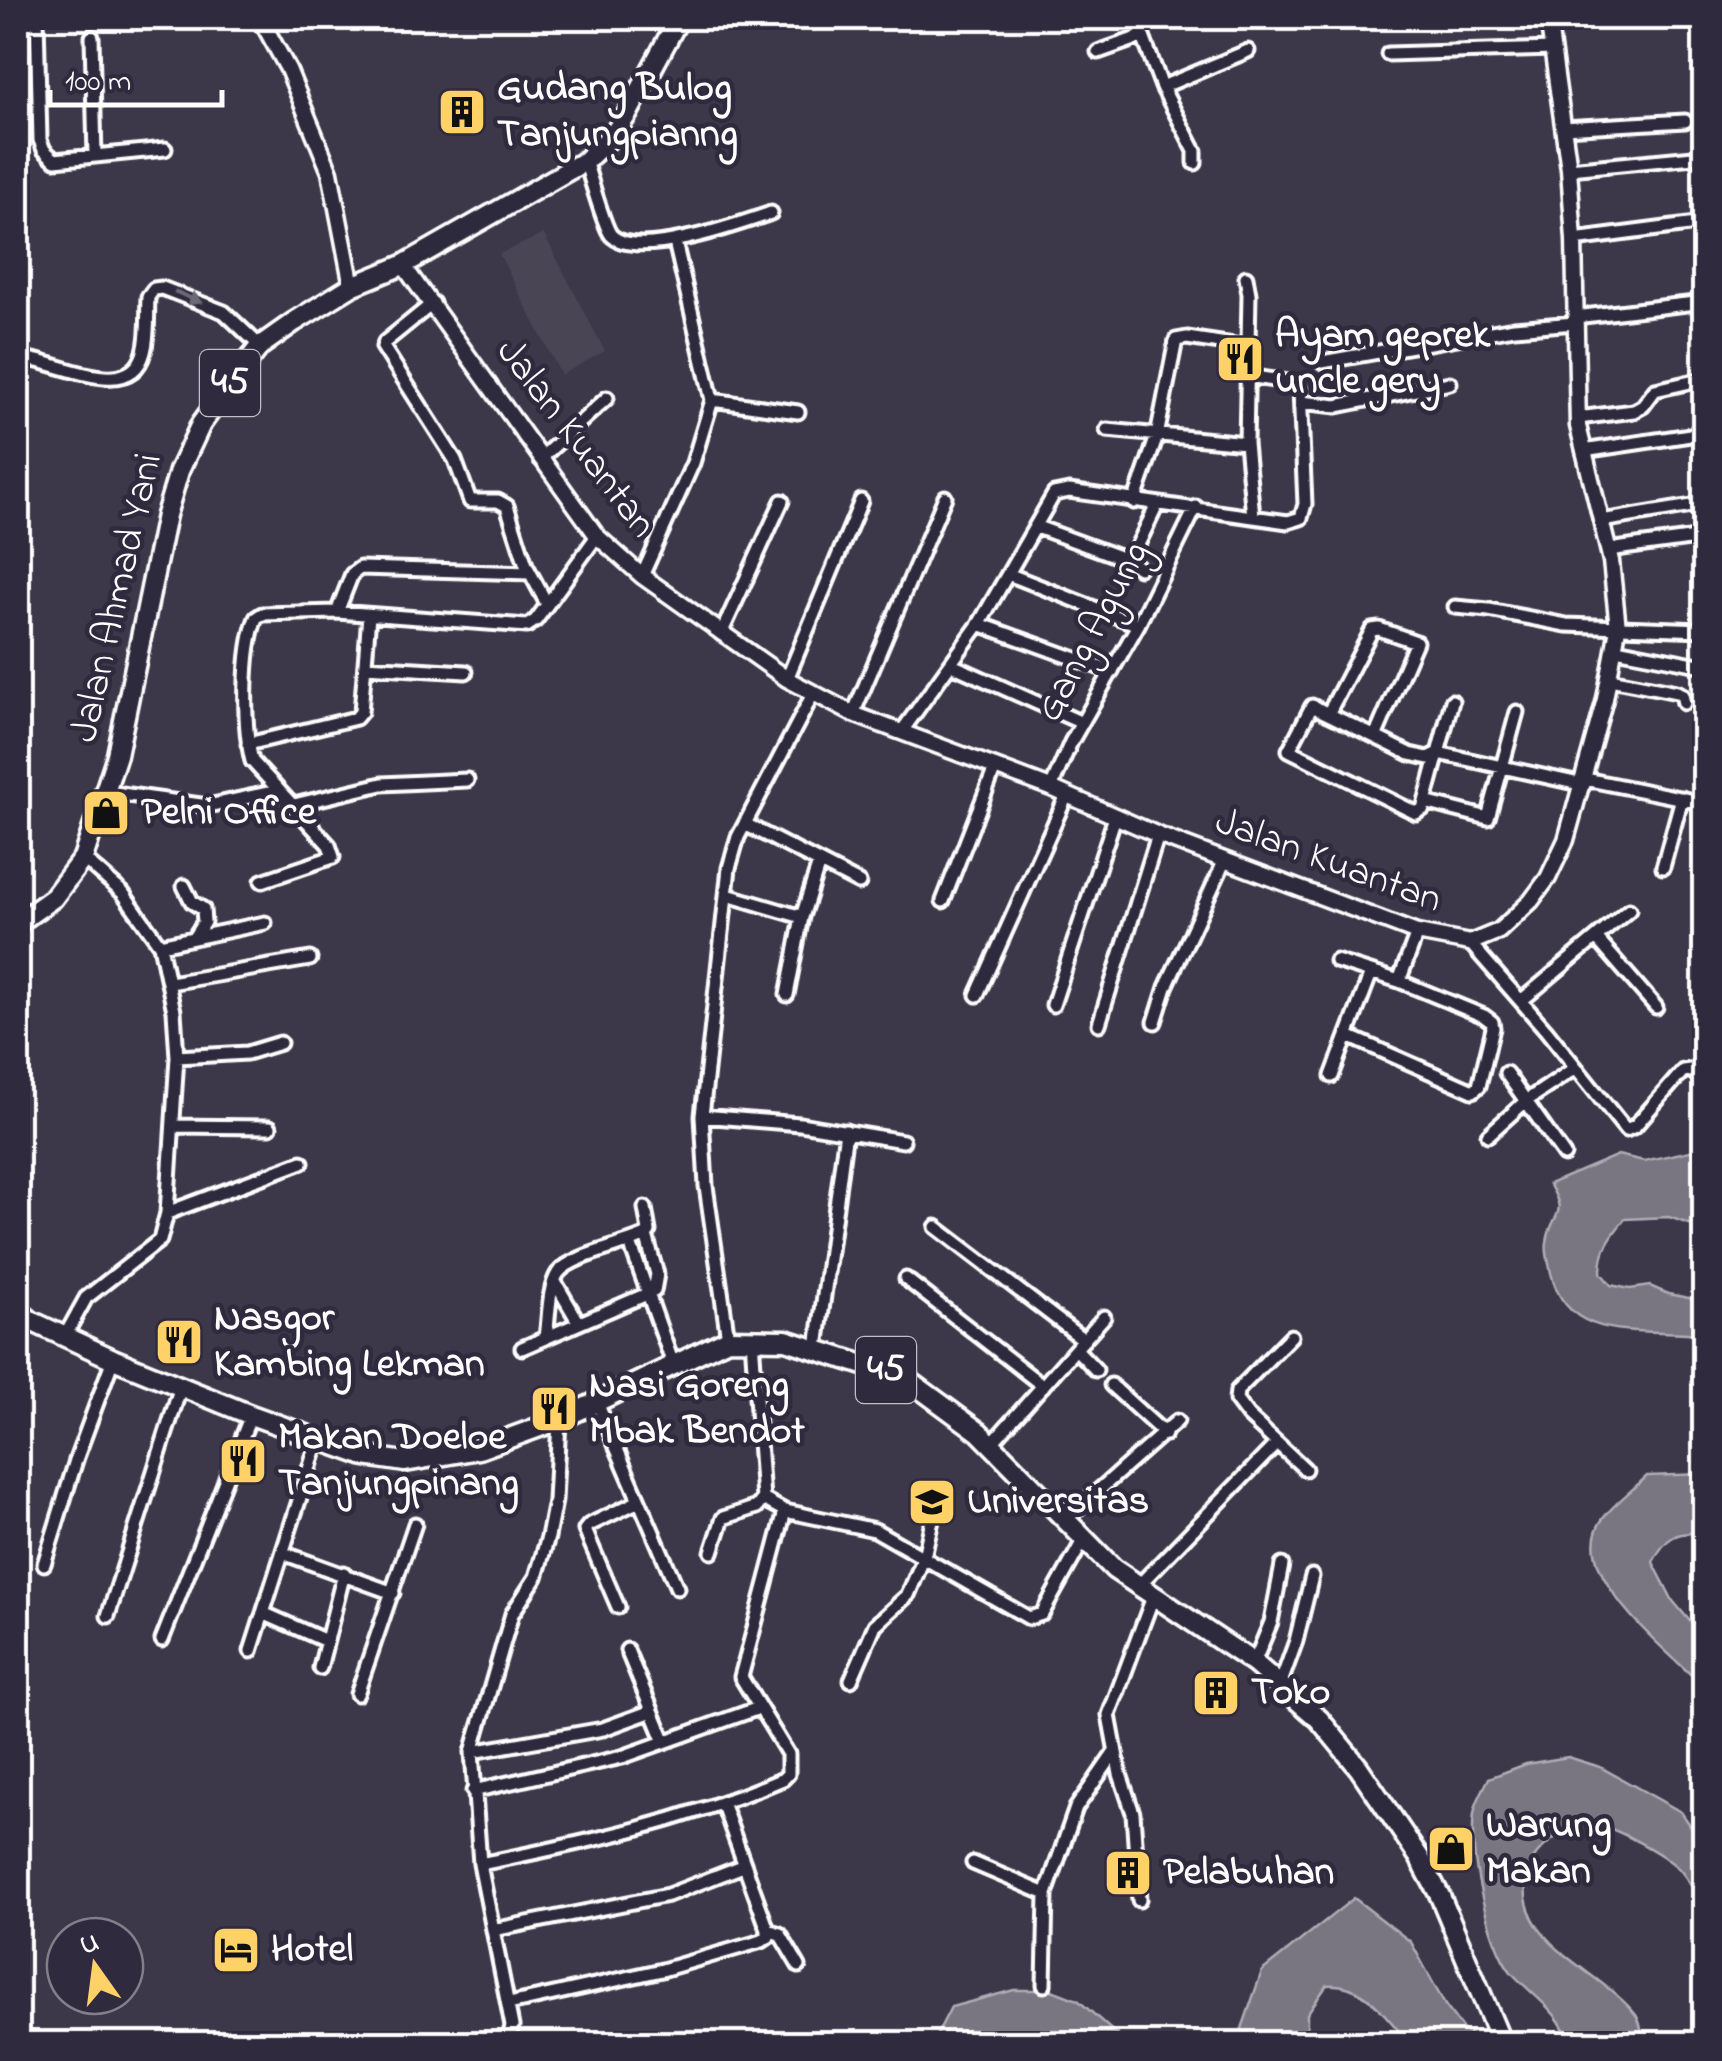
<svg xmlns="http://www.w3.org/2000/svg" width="1722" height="2061" font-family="'Indie Flower',sans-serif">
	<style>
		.built { fill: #494455 }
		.water { fill: #797682; stroke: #afadb4; stroke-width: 2.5 }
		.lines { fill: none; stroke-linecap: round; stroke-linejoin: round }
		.minor-casing { stroke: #fff; stroke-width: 19 }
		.tertiary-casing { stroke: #fff; stroke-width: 21 }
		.trunk-casing { stroke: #fff; stroke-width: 25 }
		.minor { stroke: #2f2a3d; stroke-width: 11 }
		.tertiary { stroke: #2f2a3d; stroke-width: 14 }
		.trunk { stroke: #2f2a3d; stroke-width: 18 }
		.oneway { fill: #6d6a77 }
		.labels { text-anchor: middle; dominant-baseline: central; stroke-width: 9; stroke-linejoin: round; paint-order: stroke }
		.shield { fill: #2f2a3d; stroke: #c1bfc5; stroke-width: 2.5 }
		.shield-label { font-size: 38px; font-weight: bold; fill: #fff }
		.poi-label { font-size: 40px; font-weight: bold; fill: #fff; stroke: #2f2a3d; text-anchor: start }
		.street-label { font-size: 40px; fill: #fff; stroke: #2f2a3d }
	</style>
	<rect width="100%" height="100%" fill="#3c3749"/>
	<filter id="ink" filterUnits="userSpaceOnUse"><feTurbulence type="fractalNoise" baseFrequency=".01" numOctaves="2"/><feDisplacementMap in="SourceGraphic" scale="20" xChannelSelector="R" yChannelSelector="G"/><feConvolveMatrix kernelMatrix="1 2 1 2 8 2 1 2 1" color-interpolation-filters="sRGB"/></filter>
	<g filter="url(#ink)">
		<!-- built -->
		<path class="built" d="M544,234L605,351L561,375L499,254Z"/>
		<!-- water -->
		<path class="water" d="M1704,1148V1229L1669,1217L1625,1219C1610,1237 1601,1249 1601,1273L1611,1285L1630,1289L1650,1286L1668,1294L1704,1301V1335C1649,1326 1568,1348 1551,1273C1549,1263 1545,1251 1547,1242C1551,1212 1570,1217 1549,1184L1618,1155L1644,1161Z
			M1704,1474V1535C1677,1529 1665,1538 1653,1562L1673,1601L1704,1638V1687C1671,1654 1565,1572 1602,1520C1613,1504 1633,1490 1647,1476Z
			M1568,1757L1600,1767L1681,1812L1704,1845V1908C1697,1896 1689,1880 1679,1869C1665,1855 1612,1825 1592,1824C1579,1824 1568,1829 1557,1836C1546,1844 1532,1857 1528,1870C1508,1941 1603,1971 1636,2015C1641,2022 1642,2034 1644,2043H1569C1561,2011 1532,1996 1511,1972C1488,1944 1468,1850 1474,1814C1475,1802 1484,1789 1489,1778L1526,1764Z
			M1354,1898L1411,1942L1445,2005L1465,2032L1492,2043H1409C1386,2017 1365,1982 1327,1985L1307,2014V2043H1237L1262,1971Z
			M1014,1990H1052L1078,2000L1126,2043L932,2044L951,2007Z"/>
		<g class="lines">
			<!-- minor casing -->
			<g class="minor-casing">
				<path id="minor" d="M37,18L40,140L44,150L55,160L165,149
					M1136,18L1162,87L1195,151V163
					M92,37L95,156
					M1098,52L1143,36
					M1388,54L1553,49
					M1162,87L1248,51
					M1563,128L1685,121
					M585,161C590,175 604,227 611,235C635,261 742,223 771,213
					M1569,169L1704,156
					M1574,240L1704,223
					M1246,277L1249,294L1246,443L1253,516
					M433,303L385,342L383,347L455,460L470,501H498L507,506L526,565L547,604
					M1575,317L1704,302
					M18,358C54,358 130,405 144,352C149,334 147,315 148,297L154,289L162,288L224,312L260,346
					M1322,362L1514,328L1575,323
					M712,400L798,412
					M1301,402L1337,406L1450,383
					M1578,418L1634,411L1643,406L1655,390L1704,379
					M1107,430L1246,443
					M1583,451L1704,433
					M540,459L607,398
					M1134,502L1157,436L1176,340L1187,338L1247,347
					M1601,521L1704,504
					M1037,527L1130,561L1139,568
					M1608,550L1704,537
					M1130,561L1157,505
					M1008,574L1138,625
					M642,576L693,463L712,400L675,242
					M1455,607L1489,610L1566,625L1704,630
					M337,612L352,574L360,568L530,573
					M979,624L1112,672
					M721,634L782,501
					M1616,649L1704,666
					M952,665L1082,723
					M365,666L466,672
					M787,679L861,501
					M1610,679L1677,692L1682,695L1684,703
					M853,714L945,497
					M1328,714L1372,630L1379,629L1416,642L1375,737
					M902,731L979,624L1054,494L1069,491L1288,522L1301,518L1305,504L1300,390L1294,383L1248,376
					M248,744L356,718L361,712L369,615
					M1438,753L1428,758L1410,754L1312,706L1289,750L1416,813L1423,809L1425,802L1452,701
					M1438,753L1584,785
					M1585,779L1704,803
					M1051,788L1071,742L1138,625L1196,507
					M107,792L208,806L277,791
					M1425,802L1488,818L1517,712
					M294,805L382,784L467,780
					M745,824L859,883
					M1663,867L1682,798
					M262,881L333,857L329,845L252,761C243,727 243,650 256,618L262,614L337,612L527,626L536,620L597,536
					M184,886L192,902L203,909L204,922L195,936
					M727,895L802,917
					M943,901L995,768
					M1597,939L1656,1007
					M1470,943L1546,1030L1626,1130L1635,1126L1683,1071L1690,1070L1704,1080
					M160,945L265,923
					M1336,961L1399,981L1484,1016L1492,1022L1493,1028L1479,1086L1473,1091L1348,1036
					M1399,981L1417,933
					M170,983L310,959
					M787,995L802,917L819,863
					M977,995L1067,795
					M1521,1001L1629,910
					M1053,1005L1115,817
					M1155,1022L1166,987L1225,860
					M1099,1024L1158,835
					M177,1057L247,1053L280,1043
					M1506,1073L1564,1155
					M1332,1076L1371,973
					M702,1116L800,1124L903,1141
					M173,1126L270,1127
					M1488,1135L1526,1101L1575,1068
					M167,1213L302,1162
					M936,1227L1084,1340
					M630,1243L673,1364
					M906,1279L1043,1386
					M555,1282L579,1323
					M65,1336L86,1298L160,1240L167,1213L177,1057L174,1011L160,945L123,893L83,858
					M1291,1336L1237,1391L1236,1400L1248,1416L1305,1469
					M546,1337C549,1319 548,1288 558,1273C572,1255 624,1246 646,1235L649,1231L645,1208
					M752,1338L763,1499L785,1511L875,1530L1029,1618L1042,1614L1084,1539
					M728,1339L706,1186L702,1116L729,868L738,837L813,694
					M522,1348L654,1291L657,1274L646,1235
					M817,1348L846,1131
					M1076,1349L1096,1370
					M1111,1385L1165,1434
					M597,1403L677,1588
					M991,1444L1104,1317
					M1065,1520L1177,1421
					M712,1552L723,1518L757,1507L763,1499
					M283,1553L393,1593
					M44,1564L77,1457L113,1359
					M1138,1586L1277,1443
					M618,1607L585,1530L589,1525L639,1501
					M263,1613L326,1641
					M108,1616L181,1386
					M162,1640L251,1415
					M627,1650L665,1742
					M251,1651L318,1441
					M1254,1663L1271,1622L1282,1565
					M320,1668L344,1573
					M851,1680L875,1625L908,1595L924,1557L936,1502
					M1280,1685L1296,1641L1312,1576
					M357,1694L415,1524
					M472,1752L603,1729L652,1711
					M473,1791L622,1757L759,1708
					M723,1805L768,1930L780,1934L799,1966
					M973,1863L1046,1894
					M480,1864C588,1842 680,1823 783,1779L788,1774V1754L741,1677L785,1511
					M1139,1900L1133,1813L1120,1774L1109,1715L1153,1597
					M493,1930L668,1895L743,1866
					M1044,1985L1046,1894L1076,1808L1115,1752
					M509,2004L662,1970L762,1941L768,1937V1930
					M495,2044L509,2038L512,2026L480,1864L472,1752L512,1614L536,1577L548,1537L555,1501L559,1420"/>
			</g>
			<!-- tertiary casing -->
			<g class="tertiary-casing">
				<path id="tertiary" d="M260,18L288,69L330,172L352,286
					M403,265L597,536L642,576L787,679L853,714L1051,788L1158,835L1417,933L1470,943L1499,931L1531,901L1548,878L1566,840L1605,699L1618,628L1611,561L1578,426L1574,240L1569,169L1548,18"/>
			</g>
			<!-- trunk casing -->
			<g class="trunk-casing">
				<path id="trunk" d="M18,923L53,898L83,858L117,755L166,515L179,471L201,424L227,388L260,346L294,322L352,286L403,265L585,161L614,134L628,113L679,18
					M18,1310L31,1321L113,1359L251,1415L365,1456L405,1462L479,1449L559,1420L728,1339L786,1340L907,1379L979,1432L1114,1569L1254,1663L1319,1719L1359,1768L1419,1857L1440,1896L1502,2044"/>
			</g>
			<!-- minor -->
			<use href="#minor" class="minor"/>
			<!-- tertiary -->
			<use href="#tertiary" class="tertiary"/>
			<!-- trunk -->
			<use href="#trunk" class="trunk"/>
		</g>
		<!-- one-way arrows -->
		<defs><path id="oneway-solid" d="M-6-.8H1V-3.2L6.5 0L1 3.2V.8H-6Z" transform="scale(2.5)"/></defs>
		<use class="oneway" href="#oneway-solid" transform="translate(188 297) rotate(23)"/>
	</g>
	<!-- icons -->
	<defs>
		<g id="building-square" transform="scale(2.5)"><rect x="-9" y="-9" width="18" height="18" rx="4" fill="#ffd166" stroke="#2f2a3d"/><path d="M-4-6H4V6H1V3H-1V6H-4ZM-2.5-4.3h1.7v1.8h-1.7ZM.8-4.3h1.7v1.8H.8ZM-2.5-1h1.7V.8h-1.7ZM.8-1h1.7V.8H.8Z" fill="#111"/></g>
		<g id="restaurant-square" transform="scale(2.5)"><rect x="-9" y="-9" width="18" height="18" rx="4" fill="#ffd166" stroke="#2f2a3d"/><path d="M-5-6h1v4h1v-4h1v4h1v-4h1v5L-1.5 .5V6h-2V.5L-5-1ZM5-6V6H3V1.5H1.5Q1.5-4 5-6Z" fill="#111"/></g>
		<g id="shop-square" transform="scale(2.5)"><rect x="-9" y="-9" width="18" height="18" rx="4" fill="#ffd166" stroke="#2f2a3d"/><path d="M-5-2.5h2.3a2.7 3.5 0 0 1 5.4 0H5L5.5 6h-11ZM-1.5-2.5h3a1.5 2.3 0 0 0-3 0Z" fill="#111"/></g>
		<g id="university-square" transform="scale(2.5)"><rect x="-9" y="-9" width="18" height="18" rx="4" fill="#ffd166" stroke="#2f2a3d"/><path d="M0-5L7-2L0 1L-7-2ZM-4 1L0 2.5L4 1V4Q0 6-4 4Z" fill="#111"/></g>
		<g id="hotel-square" transform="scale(2.5)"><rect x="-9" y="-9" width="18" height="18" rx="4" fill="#ffd166" stroke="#2f2a3d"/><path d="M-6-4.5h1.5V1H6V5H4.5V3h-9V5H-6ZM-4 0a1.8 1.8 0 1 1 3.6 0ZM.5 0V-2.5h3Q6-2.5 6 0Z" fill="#111"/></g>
	</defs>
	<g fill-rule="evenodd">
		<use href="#building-square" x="462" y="112"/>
		<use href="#restaurant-square" x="1240" y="359"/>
		<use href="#shop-square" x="106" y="813"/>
		<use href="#restaurant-square" x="179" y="1342"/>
		<use href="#restaurant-square" x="554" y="1409"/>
		<use href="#restaurant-square" x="243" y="1461"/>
		<use href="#university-square" x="932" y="1502"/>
		<use href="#building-square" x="1216" y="1693"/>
		<use href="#shop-square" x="1451" y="1849"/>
		<use href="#building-square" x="1128" y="1873"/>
		<use href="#hotel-square" x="236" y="1950"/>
	</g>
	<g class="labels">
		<!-- shield labels -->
		<g class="shield">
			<rect x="200" y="350" width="60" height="66" rx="8"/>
			<rect x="856" y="1337" width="60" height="66" rx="8"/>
		</g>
		<g class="shield-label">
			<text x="230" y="383">45</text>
			<text x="886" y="1370">45</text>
		</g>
		<!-- poi labels -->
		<g class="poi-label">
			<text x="497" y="89">Gudang Bulog<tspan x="497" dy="46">Tanjungpianng</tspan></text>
			<text x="1275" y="336">Ayam geprek<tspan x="1275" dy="46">uncle gery</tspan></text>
			<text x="141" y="813">Pelni Office</text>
			<text x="214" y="1319">Nasgor<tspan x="214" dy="46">Kambing Lekman</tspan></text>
			<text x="589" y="1386">Nasi Goreng<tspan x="589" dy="46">Mbak Bendot</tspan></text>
			<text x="278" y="1438">Makan Doeloe<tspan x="278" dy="46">Tanjungpinang</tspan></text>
			<text x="967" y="1502">Universitas</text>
			<text x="1251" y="1693">Toko</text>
			<text x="1486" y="1826">Warung<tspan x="1486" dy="46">Makan</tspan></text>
			<text x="1163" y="1873">Pelabuhan</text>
			<text x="271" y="1950">Hotel</text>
		</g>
		<!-- street labels -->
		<g class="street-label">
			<text transform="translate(575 439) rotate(53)">Jalan Kuantan</text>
			<text transform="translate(118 598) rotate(-77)">Jalan Ahmad Yani</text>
			<text transform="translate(1094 632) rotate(-62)">Gang Agung</text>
			<text transform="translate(1328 862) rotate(20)">Jalan Kuantan</text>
		</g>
	</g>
	<!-- margin -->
	<rect width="1722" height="2061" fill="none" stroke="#2f2a3d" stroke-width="60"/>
	<rect x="30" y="30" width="1662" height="2001" fill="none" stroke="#fff" stroke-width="4" filter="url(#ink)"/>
	<!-- north arrow -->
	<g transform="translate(95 1966) rotate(346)"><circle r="48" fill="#2f2a3d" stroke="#827f8b" stroke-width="2.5"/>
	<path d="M0-8L18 38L0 25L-18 38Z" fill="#ffd166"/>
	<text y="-15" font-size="28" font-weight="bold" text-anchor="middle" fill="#ffffff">U</text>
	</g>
	<!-- scale -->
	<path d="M50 90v15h172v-15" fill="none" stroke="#ffffff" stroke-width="5"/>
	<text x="65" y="90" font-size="30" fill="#ffffff" stroke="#2f2a3d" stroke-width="8" paint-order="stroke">100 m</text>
</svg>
